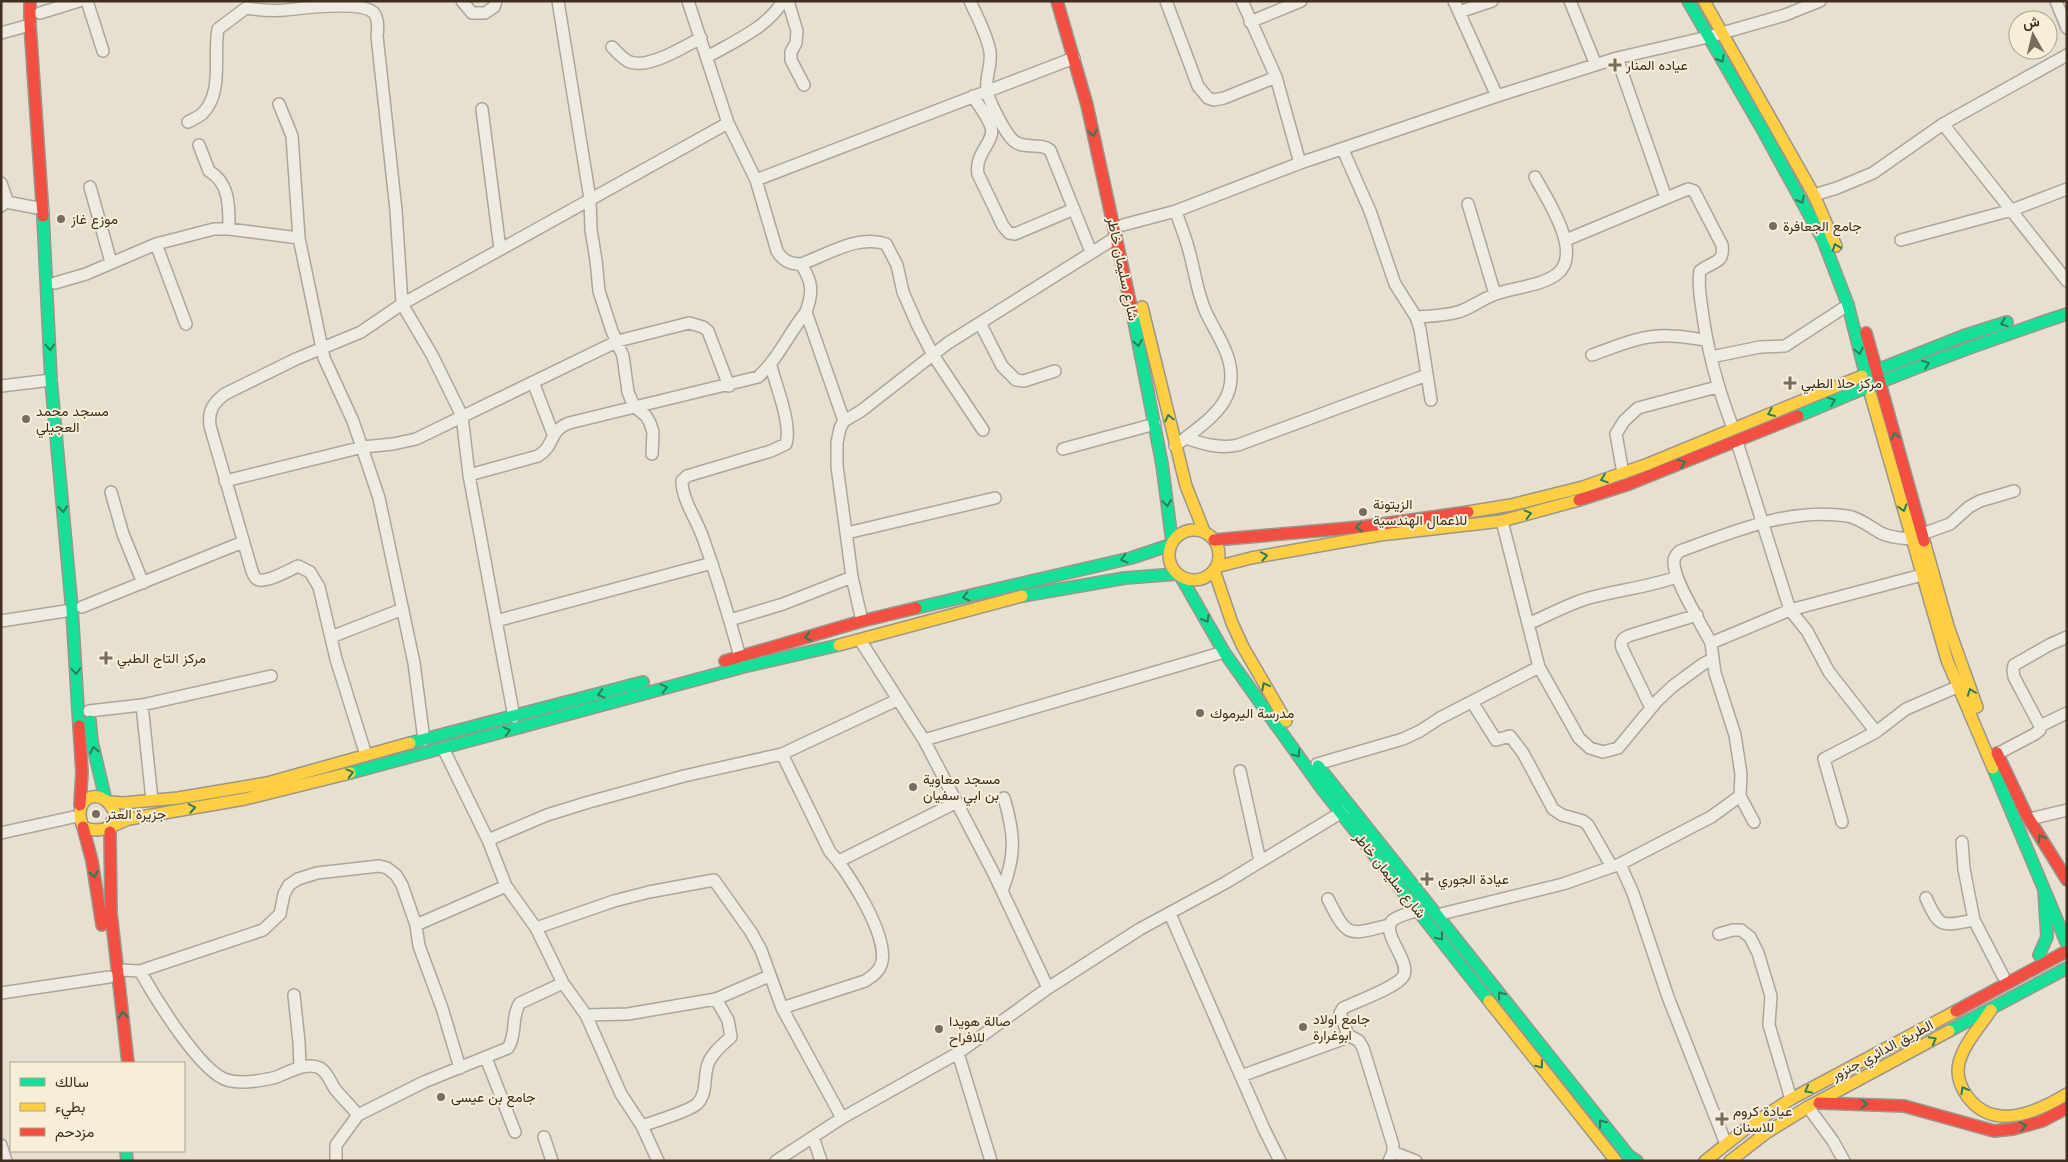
<svg xmlns="http://www.w3.org/2000/svg" width="2068" height="1162" font-family="'Libre Baskerville',Vazirmatn,serif">
	<style>
		.lines { fill: none; stroke-linecap: round; stroke-linejoin: round }
		.street-casing { stroke: #ada599; stroke-width: 14 }
		.fast-casing { stroke: #9c958a; stroke-width: 14 }
		.slow-casing { stroke: #9c958a; stroke-width: 14 }
		.jam-casing { stroke: #9c958a; stroke-width: 14 }
		.street { stroke: #efebe3; stroke-width: 11 }
		.fast { stroke: #16e098; stroke-width: 11 }
		.slow { stroke: #ffcf43; stroke-width: 11 }
		.jam { stroke: #f24e42; stroke-width: 11 }
		.oneway { stroke: #2b7e56 }
		.poi-dot { fill: #786c5e; stroke: #f7eed8; stroke-width: 2 }
		.labels { text-anchor: middle; dominant-baseline: central; stroke-width: 4; stroke-linejoin: round; paint-order: stroke }
		.poi-label { font-size: 14px; fill: #3d2e20; stroke: #f7eed8; text-anchor: start }
		.street-label { font-size: 14px; fill: #3d2e20; stroke: #f7eed8 }
	</style>
	<rect width="100%" height="100%" fill="#e7e0d1"/>
	<g class="lines">
		<!-- street casing -->
		<g class="street-casing">
			<path id="street" d="M87,1L103,51
				M462,1L472,13H485L494,7L496,1
				M558,1L590,199L591,230L596,260L599,291L612,331L623,356L628,392L634,406L646,416L650,423L653,432L652,454
				M688,1L728,123L756,180L777,251C783,261 790,264 801,264C813,283 813,292 806,312L844,421L840,428L837,443V466L852,577L862,621
				M788,1L797,31L796,43L791,52V60L804,85
				M970,1C977,17 987,34 990,52C992,65 985,77 987,90C988,100 1006,135 1014,141C1025,150 1040,142 1050,150L1091,252
				M1166,1L1198,86L1208,98L1214,100L1224,98L1276,77
				M1242,1L1276,77L1300,163
				M1454,1L1497,96
				M1570,1L1596,65
				M2056,1L2067,28
				M1459,12L1492,1
				M40,13L79,1
				M1250,22L1301,1
				M1,33L30,25
				M612,47C617,52 624,60 630,62C649,69 683,47 701,38
				M707,57C733,42 767,28 783,1
				M1617,58L1666,198
				M973,96C979,106 988,117 991,127C996,141 974,153 978,174L1003,226L1009,233L1015,234L1074,209
				M279,104L292,136L299,238
				M482,109L500,249
				M188,122C192,120 198,117 202,114C224,93 213,56 218,29L246,8C259,10 272,11 285,10C305,8 361,0 374,13C379,20 378,29 377,36L396,210L402,304L432,355L462,416L469,475L514,717
				M1943,124L2067,281
				M199,145L209,171C230,183 229,207 229,229
				M1343,150L1370,211L1395,284L1416,317L1420,329L1431,400
				M756,180L1074,58
				M1,183L6,197V202L1,206
				M90,187L111,262
				M1814,195L1837,188L1873,173L1943,124L2067,55
				M6,202L43,209
				M1468,204L1495,294
				M1123,225L1176,211L1300,163L1497,96L1617,58L1708,37L1785,15L1820,1
				M1566,240L1688,189L1694,191L1722,245C1725,264 1712,261 1700,271C1698,283 1700,297 1702,309C1707,350 1718,389 1733,428
				M1901,240L2012,210L2067,189
				M156,244L186,324
				M801,264C827,255 858,234 886,244L897,265L903,292L917,324L933,355L983,430
				M55,283L86,274L156,244L214,229H229L299,238L324,358L353,421L379,498L414,663L424,740
				M1416,317C1429,316 1444,316 1458,312C1472,308 1484,297 1499,293C1517,287 1541,286 1557,274C1584,253 1546,198 1535,177
				M980,323L1002,366L1016,380L1024,381L1055,371
				M1592,355C1617,346 1643,334 1671,336C1683,336 1695,339 1707,340
				M1711,357L1760,347L1785,346L1848,305
				M533,382L553,434
				M1,386L51,380
				M844,421L861,411L948,343L1115,238
				M1186,438C1203,444 1220,449 1238,445L1427,375
				M1737,442L1790,610L1807,631L1829,672L1876,732L1906,709L1957,687
				M1175,446C1208,420 1245,400 1226,352C1220,337 1211,324 1205,310C1196,289 1194,265 1187,244C1184,233 1179,222 1176,211
				M1063,449L1155,424
				M1623,473L1616,434L1624,421L1638,408L1717,387
				M469,475L538,456C556,445 547,432 569,423L758,377C778,359 789,333 806,312
				M225,481L363,447L393,444L416,439L618,341L689,323L703,327L708,331L729,386
				M111,492L123,534L143,583
				M1502,521L1539,667L1579,738L1590,748L1603,752L1618,748L1657,701L1673,686L1703,664L1713,659L1711,643L1790,610L1922,575
				M847,533L995,498
				M1922,534L1950,524L1969,507L1980,501L2014,491
				M82,607L243,542
				M730,620L783,604L852,577
				M1,621L72,610
				M496,621L712,563
				M1528,624C1549,615 1568,604 1589,598C1619,590 1648,587 1677,577
				M331,637L403,609
				M860,640L924,740L993,872L1048,988
				M1711,643C1702,625 1672,578 1674,561C1674,556 1677,554 1680,551C1733,532 1790,507 1847,516C1860,518 1870,527 1881,533C1891,538 1901,538 1911,539
				M740,657C729,617 717,577 703,538C697,520 682,500 682,481L687,476L771,451L786,444C792,424 776,386 771,366
				M1713,659L1715,673L1735,735L1741,774L1740,796L1754,822
				M1472,702L1496,740L1510,736L1523,753L1553,809L1562,815L1583,821L1588,825L1612,867
				M142,705L152,800
				M1651,708L1622,648C1620,642 1622,639 1628,636L1697,615
				M89,711L142,705L271,676
				M2040,726L2067,713
				M924,740L1224,652
				M443,748L488,840L506,886L536,928L563,983L586,1015L621,1094L642,1126L658,1161
				M1997,754L2035,734L2040,730V726L2014,677L2013,670L2014,665L2049,645L2067,637
				M366,755L336,659L319,587L310,572L298,566C290,570 268,582 259,580C255,579 253,574 252,571L210,426C208,411 213,403 225,394L296,359L361,332L402,304L728,123
				M1317,764L1403,739L1420,731L1440,718L1539,667
				M1240,771L1260,861
				M2030,819L2067,810
				M1842,822L1824,759L1876,732
				M1,833L78,816
				M488,840L547,815L589,802L684,776L782,754L897,700
				M1962,842L1964,869L1974,920L2003,976
				M839,861L955,803
				M1620,864L1633,893L1668,997L1726,1144
				M1002,891C1016,855 1015,835 1004,798
				M1926,898C1940,929 1941,926 1974,920
				M1328,899C1348,939 1348,935 1389,925
				M1170,914L1264,1129L1280,1161
				M1437,915L1563,884L1620,864L1711,817L1740,796
				M416,925L506,886
				M536,928L614,901L649,892L714,880L751,932L761,950L782,1008L842,1118
				M1719,934L1733,930H1741L1750,937L1758,953L1771,996L1769,1025L1791,1099
				M119,970L140,971L263,930L280,914L284,894L289,885L298,879L317,873L379,866L387,868L396,875L402,885L416,925L419,946L442,1008L460,1068
				M140,971C154,996 200,1072 227,1080C240,1084 259,1081 273,1078C287,1074 304,1061 320,1068C328,1073 330,1082 335,1089C342,1098 351,1106 358,1115
				M1,993L109,977
				M294,995L299,1042L300,1067
				M782,1008L865,981C871,977 878,973 881,965C891,939 848,871 830,852L782,754
				M586,1015L628,1014L716,999L769,976
				M958,1053L991,1161
				M486,1058L515,1132
				M1241,1076L1343,1039L1348,1035
				M1808,1107L1833,1141L1844,1161
				M642,1126C655,1121 688,1112 697,1104C708,1093 703,1078 708,1064C712,1053 723,1044 731,1037L728,1020L716,999
				M544,1137L552,1161
				M813,1137L821,1161
				M1,1145L6,1161
				M1393,1152L1416,1161
				M336,1161V1145L358,1115L424,1082L508,1048C517,1034 511,1016 520,1003L563,983
				M776,1161L842,1118L958,1053L1048,988L1140,929L1225,883L1347,809
				M1389,1161L1393,1152V1145L1363,1048L1359,1041L1348,1035L1340,1013L1343,1008C1358,1001 1392,989 1402,978C1415,964 1378,932 1393,920C1399,915 1411,913 1418,910"/>
		</g>
		<!-- fast casing -->
		<g class="fast-casing">
			<path id="fast" d="M1688,1L1761,127L1823,240L1848,305L1871,396
				M43,216L51,380L72,610L79,726
				M1132,311L1162,464L1172,541
				M1862,376L1963,336L2007,322
				M1798,416C1886,378 1976,344 2067,314
				M1181,577L1224,652L1322,789L1489,1001
				M1022,596L1125,578L1177,574
				M916,608L1131,558L1170,545
				M90,721L92,742L105,797
				M410,743L643,682
				M1318,766L1633,1161
				M1993,768L2067,944
				M350,773L743,667L839,645
				M2039,955L2047,937L2044,889
				M1949,1031L2067,968
				M126,1151L127,1161
				M1625,1153L1637,1161
				M1611,1155L1614,1161"/>
		</g>
		<!-- slow casing -->
		<g class="slow-casing">
			<path id="slow" d="M1704,1L1814,195L1836,246
				M1142,307L1186,486L1204,531
				M1871,396L1947,660L1993,768
				M1468,512L1511,505L1583,487L1648,464L1862,376
				M1169 555a25 25 0 1 1 50 0a25 25 0 1 1-50 0Z
				M1924,541L1948,626L1977,707
				M1216,567L1251,558L1380,535L1502,521L1579,500
				M1214,570L1232,623L1243,647L1286,721
				M839,645L1022,596
				M111,802L123,803L178,798L267,783L410,743
				M110,832V826L115,814C103,783 70,797 83,827C100,835 113,825 129,819L245,799L350,773
				M1489,1001L1616,1161
				M1991,1010C1980,1027 1964,1043 1959,1063C1956,1075 1960,1086 1967,1096C1993,1132 2036,1113 2067,1094
				M1705,1161L1748,1127L1791,1099L1956,1011
				M1730,1161L1766,1133L1808,1107L1949,1031"/>
		</g>
		<!-- jam casing -->
		<g class="jam-casing">
			<path id="jam" d="M30,1V25L43,216
				M1057,1L1087,105L1132,311
				M1866,333L1924,541
				M1579,500L1629,484L1798,416
				M1214,540L1361,527L1468,512
				M725,661L862,621L916,608
				M79,726L82,772L80,805
				M1997,753L2026,814L2067,880
				M83,827L92,861L102,925
				M110,832L111,913L128,1063
				M1956,1011L2067,951
				M1819,1103L1904,1106L1994,1131L2013,1129L2042,1121L2067,1108"/>
		</g>
		<!-- street -->
		<use href="#street" class="street"/>
		<!-- fast -->
		<use href="#fast" class="fast"/>
		<!-- slow -->
		<use href="#slow" class="slow"/>
		<!-- jam -->
		<use href="#jam" class="jam"/>
	</g>
	<!-- one-way arrows -->
	<defs><path id="oneway-chevron" d="M-2-3.5L2.5 0L-2 3.5" fill="none" stroke-width="1.6" stroke-linecap="round" stroke-linejoin="round" transform="scale(1.25)"/></defs>
	<g class="oneway">
		<use href="#oneway-chevron" transform="translate(1721 59) rotate(60)"/>
		<use href="#oneway-chevron" transform="translate(1093 133) rotate(78)"/>
		<use href="#oneway-chevron" transform="translate(1801 200) rotate(61)"/>
		<use href="#oneway-chevron" transform="translate(1836 247) rotate(-110)"/>
		<use href="#oneway-chevron" transform="translate(2004 323) rotate(162)"/>
		<use href="#oneway-chevron" transform="translate(1138 343) rotate(79)"/>
		<use href="#oneway-chevron" transform="translate(50 347) rotate(87)"/>
		<use href="#oneway-chevron" transform="translate(1859 351) rotate(77)"/>
		<use href="#oneway-chevron" transform="translate(1926 364) rotate(-21)"/>
		<use href="#oneway-chevron" transform="translate(1832 401) rotate(-22)"/>
		<use href="#oneway-chevron" transform="translate(1771 413) rotate(157)"/>
		<use href="#oneway-chevron" transform="translate(1169 418) rotate(-103)"/>
		<use href="#oneway-chevron" transform="translate(1895 436) rotate(-105)"/>
		<use href="#oneway-chevron" transform="translate(1682 463) rotate(-21)"/>
		<use href="#oneway-chevron" transform="translate(1604 479) rotate(161)"/>
		<use href="#oneway-chevron" transform="translate(1167 503) rotate(82)"/>
		<use href="#oneway-chevron" transform="translate(1903 508) rotate(74)"/>
		<use href="#oneway-chevron" transform="translate(63 509) rotate(85)"/>
		<use href="#oneway-chevron" transform="translate(1528 514) rotate(-15)"/>
		<use href="#oneway-chevron" transform="translate(1359 527) rotate(173)"/>
		<use href="#oneway-chevron" transform="translate(1264 556) rotate(-11)"/>
		<use href="#oneway-chevron" transform="translate(1124 559) rotate(166)"/>
		<use href="#oneway-chevron" transform="translate(966 597) rotate(167)"/>
		<use href="#oneway-chevron" transform="translate(1206 619) rotate(61)"/>
		<use href="#oneway-chevron" transform="translate(808 637) rotate(164)"/>
		<use href="#oneway-chevron" transform="translate(76 671) rotate(86)"/>
		<use href="#oneway-chevron" transform="translate(1265 686) rotate(-119)"/>
		<use href="#oneway-chevron" transform="translate(664 688) rotate(-15)"/>
		<use href="#oneway-chevron" transform="translate(1971 692) rotate(-110)"/>
		<use href="#oneway-chevron" transform="translate(601 694) rotate(165)"/>
		<use href="#oneway-chevron" transform="translate(507 731) rotate(-15)"/>
		<use href="#oneway-chevron" transform="translate(94 750) rotate(-103)"/>
		<use href="#oneway-chevron" transform="translate(1297 754) rotate(55)"/>
		<use href="#oneway-chevron" transform="translate(350 773) rotate(-15)"/>
		<use href="#oneway-chevron" transform="translate(192 808) rotate(-10)"/>
		<use href="#oneway-chevron" transform="translate(2041 838) rotate(-121)"/>
		<use href="#oneway-chevron" transform="translate(94 874) rotate(80)"/>
		<use href="#oneway-chevron" transform="translate(1440 937) rotate(52)"/>
		<use href="#oneway-chevron" transform="translate(1501 995) rotate(-128)"/>
		<use href="#oneway-chevron" transform="translate(123 1015) rotate(-96)"/>
		<use href="#oneway-chevron" transform="translate(1933 1040) rotate(-28)"/>
		<use href="#oneway-chevron" transform="translate(1540 1065) rotate(52)"/>
		<use href="#oneway-chevron" transform="translate(1808 1090) rotate(151)"/>
		<use href="#oneway-chevron" transform="translate(1964 1090) rotate(-119)"/>
		<use href="#oneway-chevron" transform="translate(1864 1104) rotate(1)"/>
		<use href="#oneway-chevron" transform="translate(1602 1123) rotate(-128)"/>
		<use href="#oneway-chevron" transform="translate(2023 1126) rotate(-15)"/>
	</g>
	<!-- markers -->
	<g class="poi-dot">
		<path d="M1612.5 57.5h5v5h5v5h-5v5h-5v-5h-5v-5h5z"/>
		<circle cx="61" cy="219" r="5"/>
		<circle cx="1773" cy="226" r="5"/>
		<path d="M1787.5 375.5h5v5h5v5h-5v5h-5v-5h-5v-5h5z"/>
		<circle cx="26" cy="419" r="5"/>
		<circle cx="1363" cy="512" r="5"/>
		<path d="M103.5 650.5h5v5h5v5h-5v5h-5v-5h-5v-5h5z"/>
		<circle cx="1200" cy="713" r="5"/>
		<circle cx="913" cy="787" r="5"/>
		<circle cx="96" cy="814" r="5"/>
		<path d="M1424.5 871.5h5v5h5v5h-5v5h-5v-5h-5v-5h5z"/>
		<circle cx="1303" cy="1027" r="5"/>
		<circle cx="939" cy="1029" r="5"/>
		<circle cx="441" cy="1097" r="5"/>
		<path d="M1719.5 1111.5h5v5h5v5h-5v5h-5v-5h-5v-5h5z"/>
	</g>
	<g class="labels">
		<!-- poi labels -->
		<g class="poi-label">
			<text x="1626" y="65">عياده المنار</text>
			<text x="71" y="219">موزع غاز</text>
			<text x="1783" y="226">جامع الجعافرة</text>
			<text x="1801" y="383">مركز حلا الطبي</text>
			<text x="36" y="411">مسجد محمد<tspan x="36" dy="16">العجيلي</tspan></text>
			<text x="1373" y="504">الزيتونة<tspan x="1373" dy="16">للاعمال الهندسية</tspan></text>
			<text x="117" y="658">مركز التاج الطبي</text>
			<text x="1210" y="713">مدرسة اليرموك</text>
			<text x="923" y="779">مسجد معاوية<tspan x="923" dy="16">بن ابي سفيان</tspan></text>
			<text x="106" y="814">جزيرة العتر</text>
			<text x="1438" y="879">عيادة الجوري</text>
			<text x="1313" y="1019">جامع اولاد<tspan x="1313" dy="16">ابوغرارة</tspan></text>
			<text x="949" y="1021">صالة هويدا<tspan x="949" dy="16">للافراح</tspan></text>
			<text x="451" y="1097">جامع بن عيسى</text>
			<text x="1733" y="1111">عيادة كروم<tspan x="1733" dy="16">للاسنان</tspan></text>
		</g>
		<!-- street labels -->
		<g class="street-label">
			<text transform="translate(1123 269) rotate(78)">شارع سليمان خاطر</text>
			<text transform="translate(1390 875) rotate(51)">شارع سليمان خاطر</text>
			<text transform="translate(1882 1050) rotate(-28)">الطريق الدائري جنزور</text>
		</g>
	</g>
	<!-- border -->
	<rect width="2068" height="1162" fill="none" stroke="#3d2e20" stroke-width="5"/>
	<!-- legend -->
	<rect x="10" y="1062" width="175" height="90" fill="#f7eed8" stroke="#ada18e"/>
	<rect x="20" y="1078" width="25" height="8" fill="#16e098" stroke="#ada18e"/>
	<text x="55" y="1087" font-size="15" fill="#3d2e20">سالك</text>
	<rect x="20" y="1103" width="25" height="8" fill="#ffcf43" stroke="#ada18e"/>
	<text x="55" y="1112" font-size="15" fill="#3d2e20">بطيء</text>
	<rect x="20" y="1128" width="25" height="8" fill="#f24e42" stroke="#ada18e"/>
	<text x="55" y="1137" font-size="15" fill="#3d2e20">مزدحم</text>
	<!-- north arrow -->
	<g transform="translate(2033 35) rotate(352)"><circle r="24" fill="#f7eed8" stroke="#ada18e"/>
	<path d="M0-4L9 19L0 12L-9 19Z" fill="#786c5e"/>
	<text y="-8" font-size="14" font-weight="bold" text-anchor="middle" fill="#3d2e20">ش</text>
	</g>
</svg>
